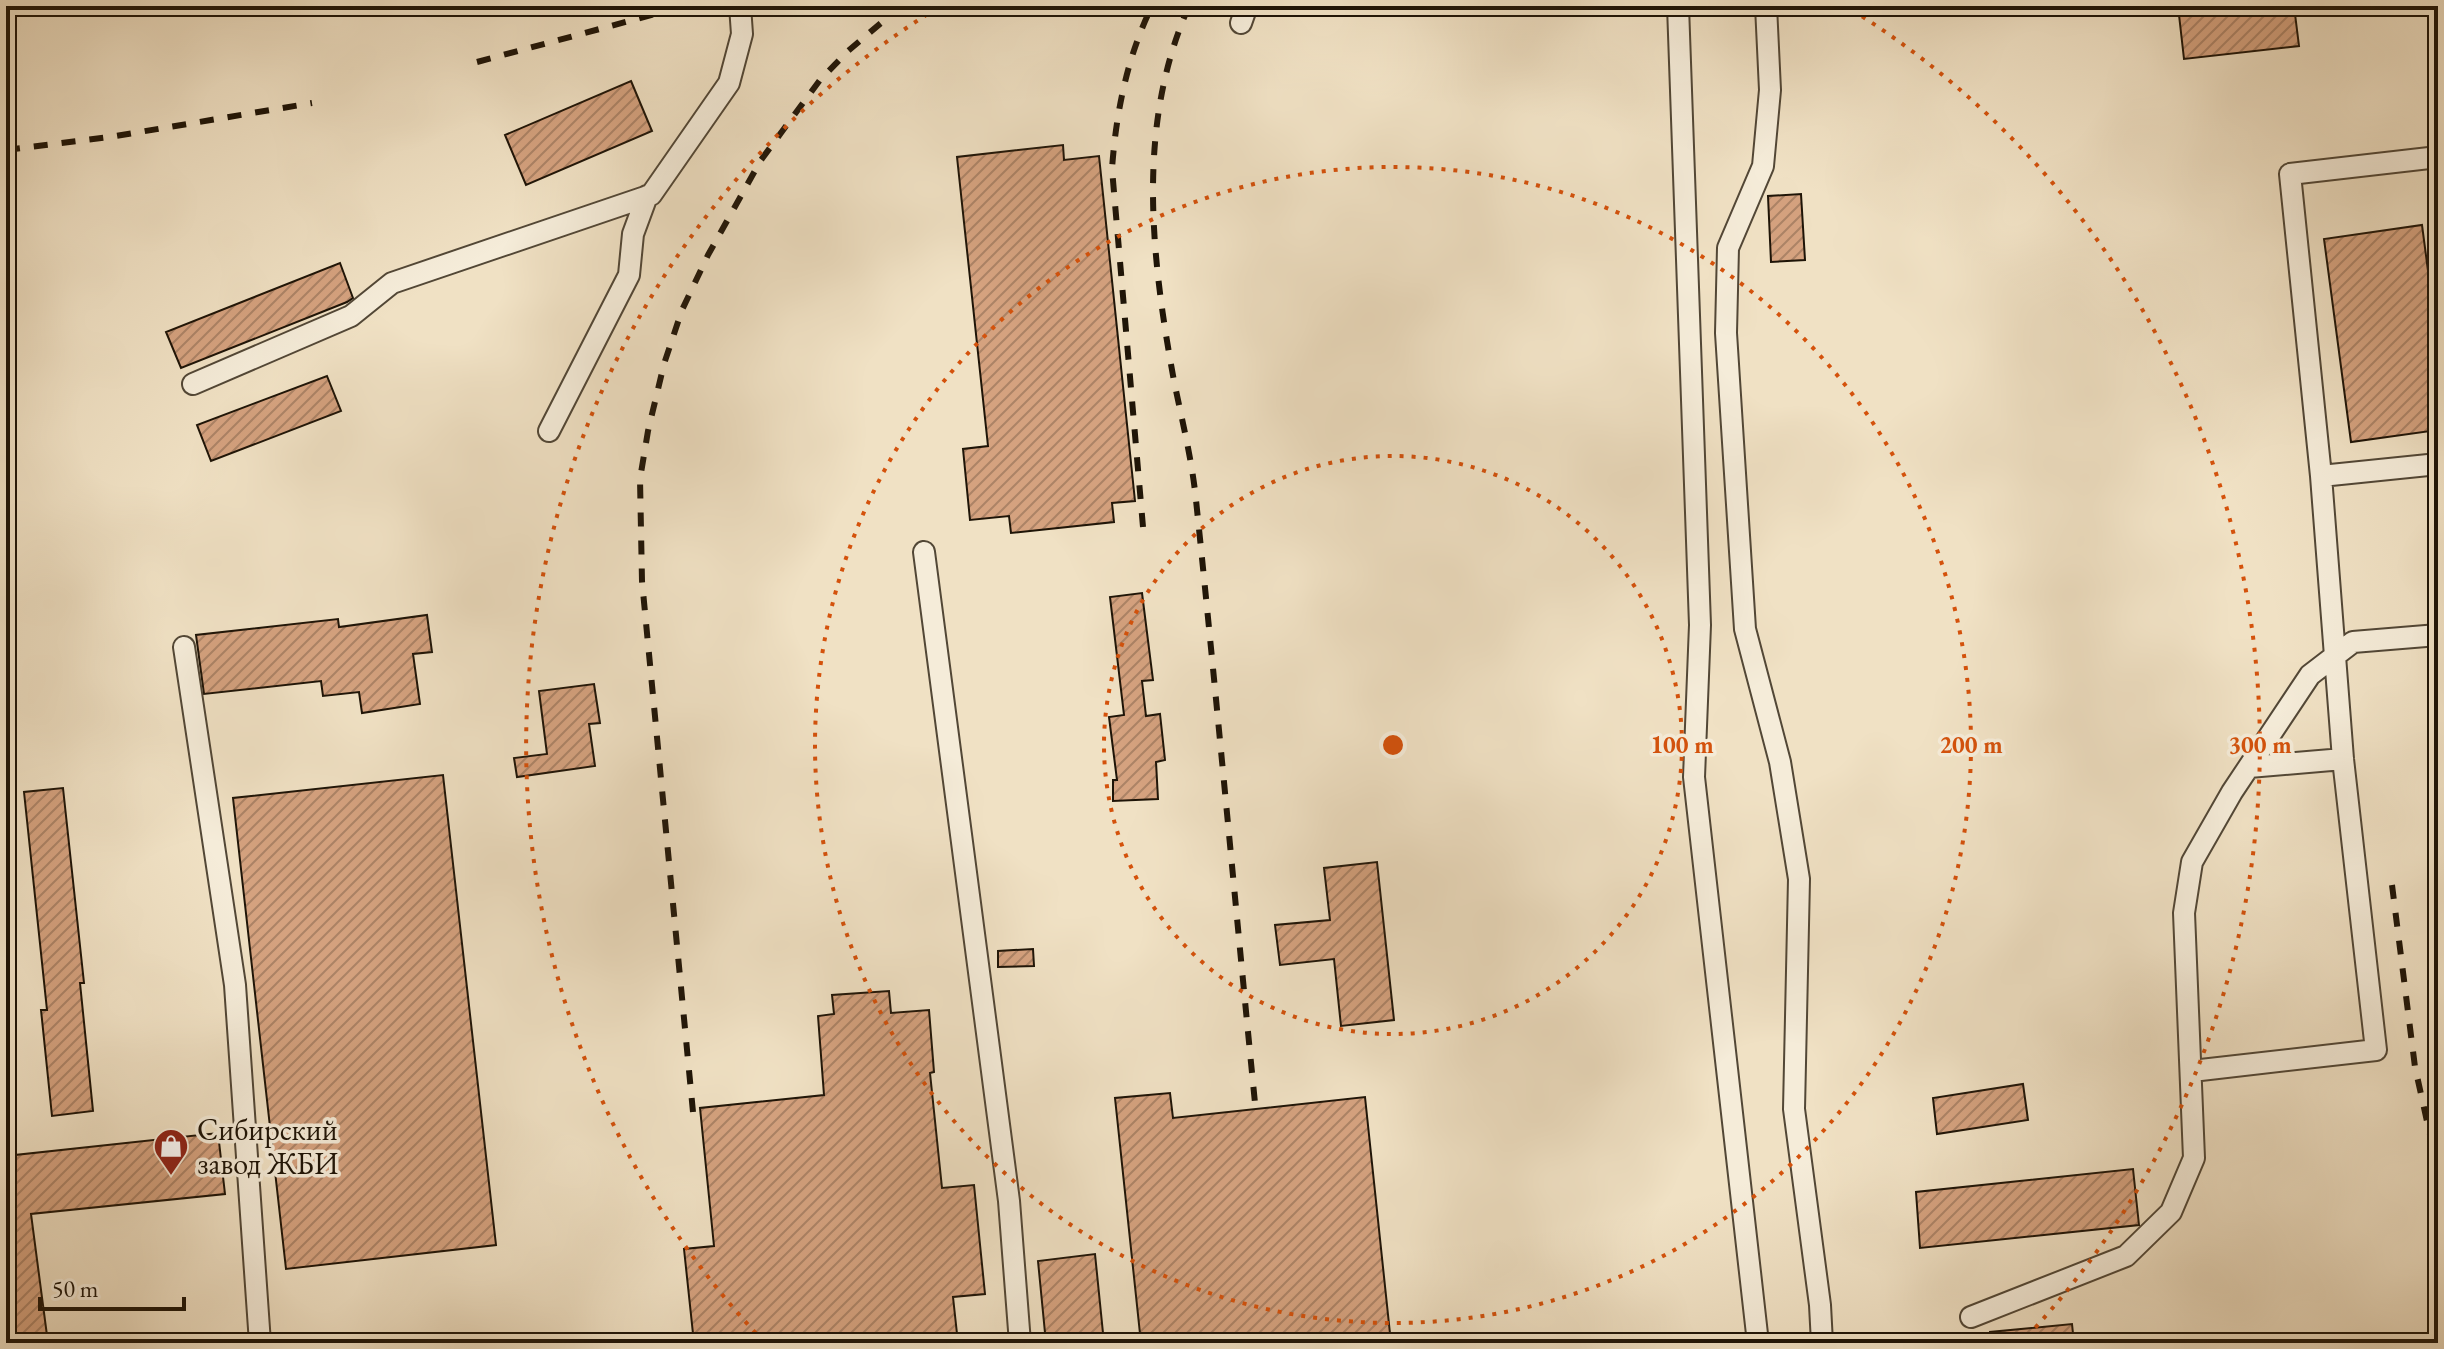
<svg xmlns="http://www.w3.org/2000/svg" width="2444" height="1349" font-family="'EB Garamond',serif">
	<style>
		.building { fill: url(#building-hatch); stroke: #1e1407; stroke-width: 2 }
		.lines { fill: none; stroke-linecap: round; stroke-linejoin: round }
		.minor-casing { stroke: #524736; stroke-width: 24 }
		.minor { stroke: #f5ecd9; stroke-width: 20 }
		.rail { stroke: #1e1407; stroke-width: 6; stroke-dasharray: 14 14; stroke-linecap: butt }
		.ring { fill: none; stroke: #d4520c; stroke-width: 4; stroke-dasharray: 4 8 }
		.labels { text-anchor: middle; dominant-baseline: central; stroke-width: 7; stroke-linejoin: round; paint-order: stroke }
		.poi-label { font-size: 30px; fill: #1e1407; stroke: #f5ecd9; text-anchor: start }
		.centre { fill: #d4520c; stroke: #f5ecd9; stroke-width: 4 }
		.ring-label { font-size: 24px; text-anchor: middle; font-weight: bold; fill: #d4520c; stroke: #f5ecd9; stroke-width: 7; stroke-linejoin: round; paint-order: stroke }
	</style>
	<defs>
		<pattern id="building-hatch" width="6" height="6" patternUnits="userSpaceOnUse" patternTransform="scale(2)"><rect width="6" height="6" fill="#d5a27f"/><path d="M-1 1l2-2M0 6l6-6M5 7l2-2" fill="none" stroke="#ac8366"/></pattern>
	</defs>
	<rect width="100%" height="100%" fill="#f0e1c4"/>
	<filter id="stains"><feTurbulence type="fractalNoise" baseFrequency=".0025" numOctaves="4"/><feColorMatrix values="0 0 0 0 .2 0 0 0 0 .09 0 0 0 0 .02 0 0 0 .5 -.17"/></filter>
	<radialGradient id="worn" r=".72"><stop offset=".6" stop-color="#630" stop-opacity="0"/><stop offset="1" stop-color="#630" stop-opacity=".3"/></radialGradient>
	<!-- building -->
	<path class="building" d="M2178,6H2294L2299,46L2184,59Z
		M631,81L652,131L526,185L505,135Z
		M1063,145L1064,160L1099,156L1135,501L1112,503L1114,522L1011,533L1009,516L970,520L963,449L988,446L957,157Z
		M1801,194L1805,260L1771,262L1768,196Z
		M2422,225L2438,347V430L2351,442L2324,239Z
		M340,263L353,298L347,302L181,368L166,332Z
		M327,376L341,411L211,461L197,425Z
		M1142,593L1153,680L1142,681L1146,716L1160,714L1165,760L1156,762L1158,799L1113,801V780H1117L1109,717L1124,715L1110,597Z
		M427,615L432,652L413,654L420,704L362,713L359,692L323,696L321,681L204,694L196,635L338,619L339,627Z
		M594,684L600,723L589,724L595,766L517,777L514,758L547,754L539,691Z
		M443,775L496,1245L286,1269L233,798Z
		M63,788L84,983H80L93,1111L52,1116L41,1010H47L24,792Z
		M1377,862L1394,1020L1341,1026L1334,959L1280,965L1275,925L1330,920L1324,868Z
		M1033,949L1034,966L998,967V951Z
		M889,991L891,1013L929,1010L934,1072L930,1073L942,1188L974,1185L985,1294L953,1297L958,1343H694L684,1249L714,1246L700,1108L824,1095L818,1016L834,1014L832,995Z
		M2023,1084L2028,1120L1937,1134L1933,1098Z
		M1170,1093L1173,1118L1365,1097L1391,1343H1141L1115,1098Z
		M218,1133L225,1194L31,1214L48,1343H6V1156Z
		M2133,1169L2139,1225L1920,1248L1916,1192Z
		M1095,1254L1104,1343H1046L1038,1261Z
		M2072,1324L2074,1343H1990V1332Z"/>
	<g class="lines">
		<!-- minor casing -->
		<g class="minor-casing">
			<path id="minor" d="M1678,6L1700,625L1694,777L1758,1343
				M1766,6L1770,90L1763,166L1728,248L1726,333L1745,629L1780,762L1799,879L1794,1109L1820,1305L1822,1343
				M1241,23L1247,6
				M193,384L351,316L392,283L651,195L729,83L742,34L740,6
				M549,431L629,275L633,234L647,196
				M2321,476L2438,464
				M924,552L1009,1201L1020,1343
				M184,647L235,985L260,1343
				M2249,767L2343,759
				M2192,1071L2376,1050L2343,759L2321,476L2290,174L2438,157
				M1971,1317L2126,1256L2171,1212L2194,1158L2184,913L2192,862L2232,792L2310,675L2353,642L2438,635"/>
		</g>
		<!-- minor -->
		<use href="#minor" class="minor"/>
		<!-- rail -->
		<path class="rail" d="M1189,6C1136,125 1151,256 1174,381C1182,420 1192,460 1196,500C1217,701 1235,902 1255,1103
			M477,62L685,6
			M6,150L110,137L312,103
			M1143,527L1112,169C1116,113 1127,57 1152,6
			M2392,885L2415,1067L2438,1171
			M693,1112L642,581L640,479L648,431L664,364L682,310L708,255L761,160L820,80L848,51L901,6"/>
	</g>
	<!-- distance rings -->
	<g class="ring">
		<circle cx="1393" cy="745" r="289"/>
		<circle cx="1393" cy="745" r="578"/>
		<path d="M764 1342A867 867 0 0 1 934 10M1852 10A867 867 0 0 1 2022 1342"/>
	</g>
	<!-- icons -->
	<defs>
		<g id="shop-pin" transform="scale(1.8)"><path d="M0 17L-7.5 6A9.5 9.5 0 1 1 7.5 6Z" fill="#8f2418" stroke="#f5ecd9"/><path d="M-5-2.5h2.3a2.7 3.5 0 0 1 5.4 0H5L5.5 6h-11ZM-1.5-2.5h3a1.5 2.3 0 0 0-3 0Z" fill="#fff"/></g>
	</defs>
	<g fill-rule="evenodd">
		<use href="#shop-pin" x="171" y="1146"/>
	</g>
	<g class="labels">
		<!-- poi labels -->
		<g class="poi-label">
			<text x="197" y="1129">Сибирский<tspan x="197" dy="34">завод ЖБИ</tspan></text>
		</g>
	</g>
	<circle cx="1393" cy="745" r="12" class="centre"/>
	<g class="ring-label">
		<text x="1682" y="753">100 m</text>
		<text x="1971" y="753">200 m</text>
		<text x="2260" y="753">300 m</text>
	</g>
	<!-- margin -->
	<rect width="2444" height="1349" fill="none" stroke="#f0e1c4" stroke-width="32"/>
	<rect x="8" y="8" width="2428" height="1333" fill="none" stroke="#1e1407" stroke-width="4"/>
	<rect x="16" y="16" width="2412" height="1317" fill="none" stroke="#1e1407" stroke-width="2"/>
	<!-- scale -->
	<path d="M40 1297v12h144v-12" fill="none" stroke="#1e1407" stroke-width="4"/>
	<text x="52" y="1297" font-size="24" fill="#1e1407" stroke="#f5ecd9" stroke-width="6" paint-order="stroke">50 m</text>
	<rect width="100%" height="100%" filter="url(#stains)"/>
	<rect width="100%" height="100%" fill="url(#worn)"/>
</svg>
